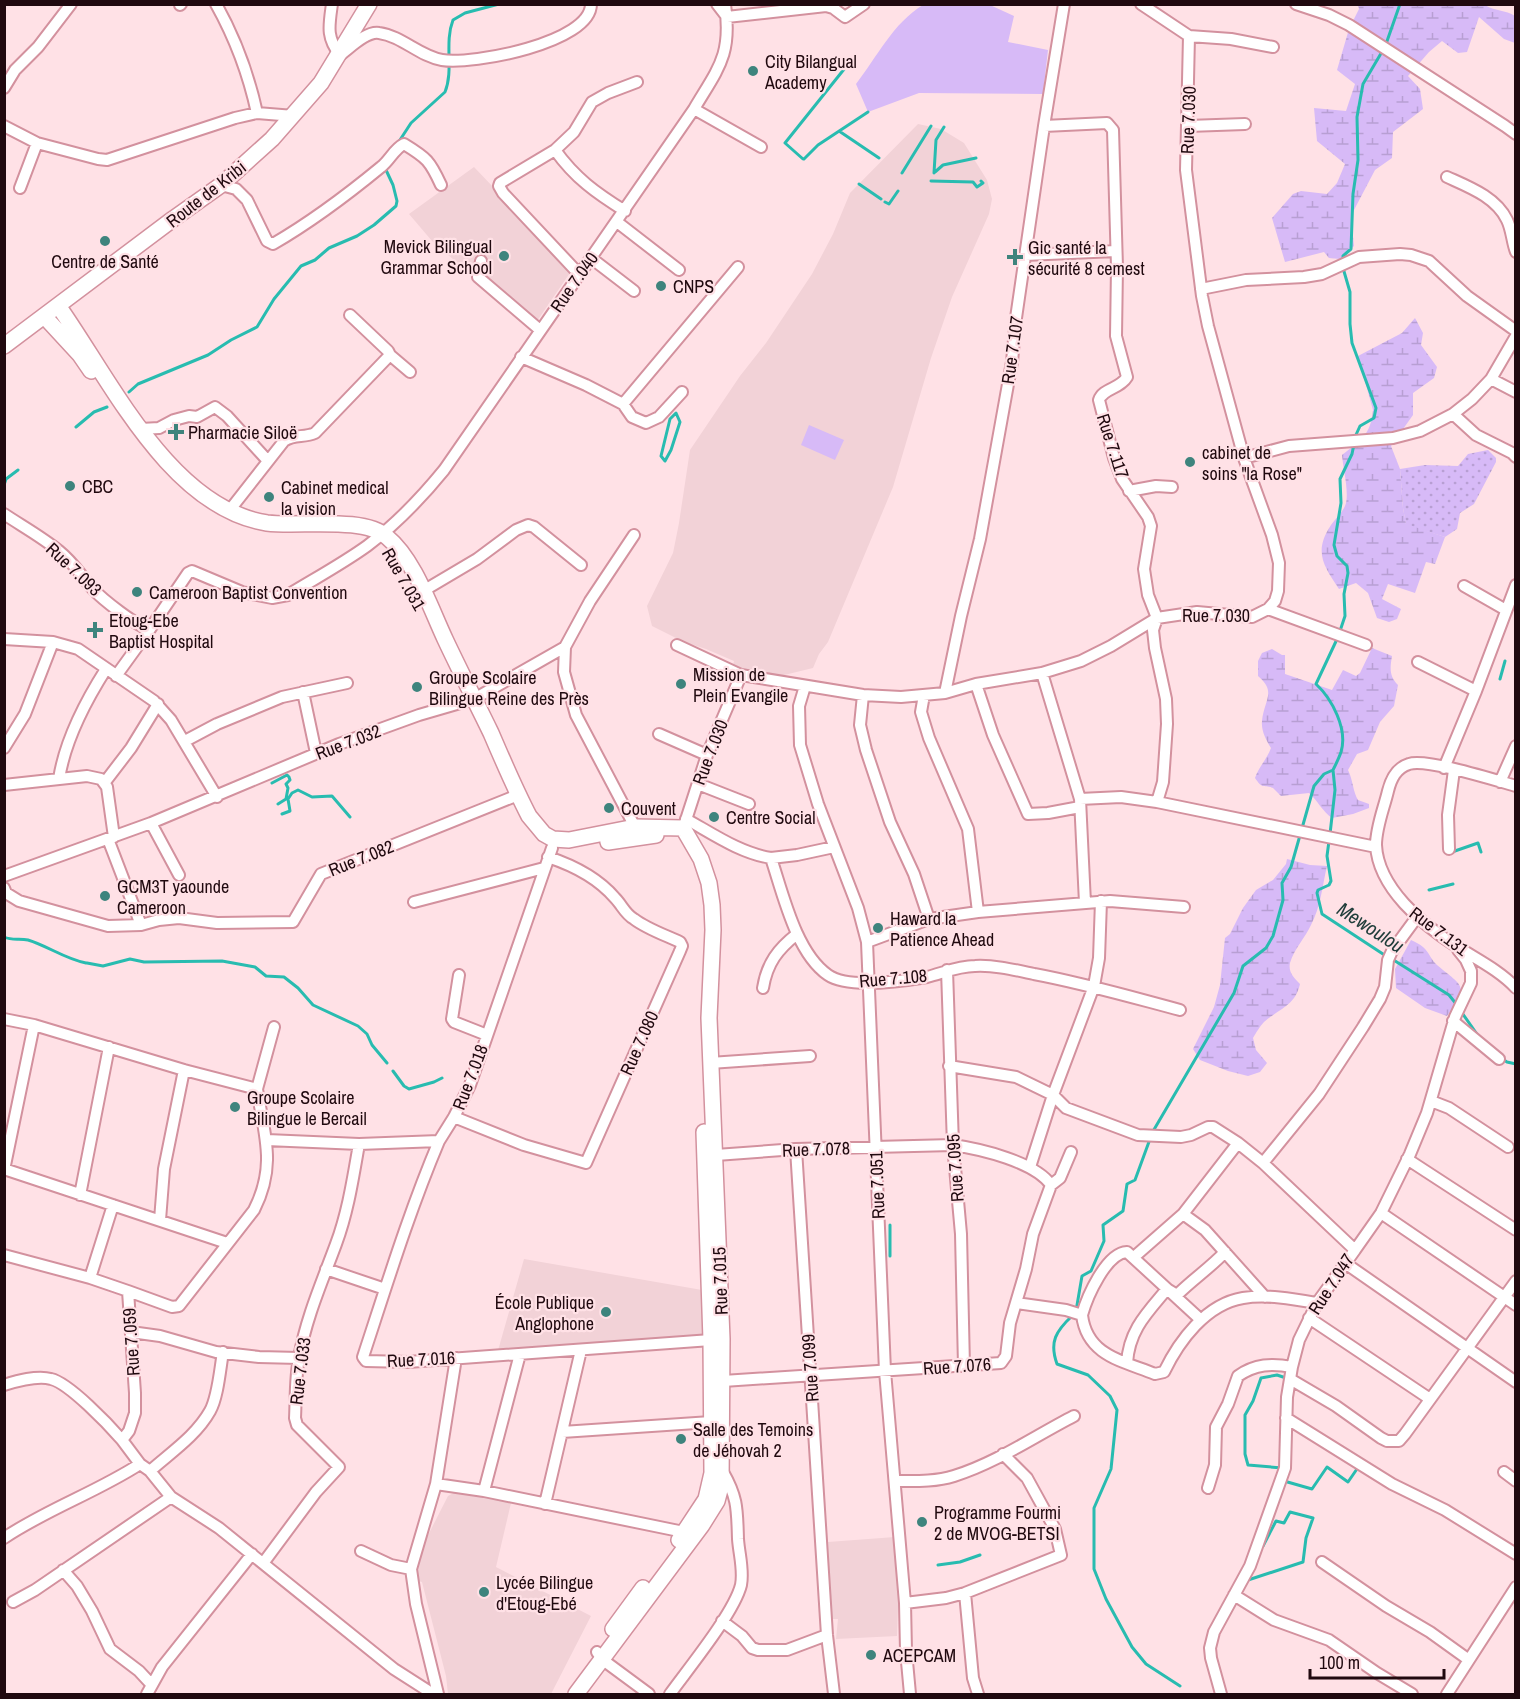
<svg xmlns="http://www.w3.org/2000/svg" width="1520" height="1699" font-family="'Archivo Narrow',sans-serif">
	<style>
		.built { fill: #f2d2d7 }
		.green { fill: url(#green-dots) }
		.wetland { fill: url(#wetland-marsh) }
		.pitch { fill: #d7baf7 }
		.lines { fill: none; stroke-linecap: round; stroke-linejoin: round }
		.stream { stroke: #28bcb0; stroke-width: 3 }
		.street-casing { stroke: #d3919e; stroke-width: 14 }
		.secondary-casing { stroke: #d3919e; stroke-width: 18 }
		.street { stroke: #fff; stroke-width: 10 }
		.secondary { stroke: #fff; stroke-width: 15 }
		.poi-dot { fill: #3e847d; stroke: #ffe1e6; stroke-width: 2 }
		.labels { text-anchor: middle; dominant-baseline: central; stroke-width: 4.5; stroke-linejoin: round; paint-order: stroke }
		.poi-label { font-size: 18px; fill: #20090f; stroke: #ffe1e6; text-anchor: start }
		.street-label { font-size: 18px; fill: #20090f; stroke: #ffe1e6 }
		.water-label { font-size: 20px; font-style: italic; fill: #203d3a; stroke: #ffe1e6 }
	</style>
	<defs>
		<pattern id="green-dots" width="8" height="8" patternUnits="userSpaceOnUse" patternTransform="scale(1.5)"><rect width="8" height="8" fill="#d7baf7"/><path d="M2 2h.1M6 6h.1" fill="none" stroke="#b89fd3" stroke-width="1.8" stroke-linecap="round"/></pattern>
		<pattern id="wetland-marsh" width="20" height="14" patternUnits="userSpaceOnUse" patternTransform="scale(1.5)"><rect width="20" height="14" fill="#d7baf7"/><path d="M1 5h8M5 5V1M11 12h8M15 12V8" fill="none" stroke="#b89fd3"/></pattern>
	</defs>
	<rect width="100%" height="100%" fill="#ffe1e6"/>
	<!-- built -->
	<path class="built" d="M918,124L941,129L964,143L987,180L992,199L989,214L952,297L931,358L893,487L828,642L819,654L813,668L780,676L732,669L734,661L706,649L684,642L652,626L647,606L673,553L679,523L690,450L740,376L766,343L812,274L833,234L850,193Z
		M474,167L572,270L535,324L500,300L432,241L409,214Z
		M524,1259L702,1290L705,1334L497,1354Z
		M459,1490L511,1503L496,1567L591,1616L551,1694H448L446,1676L422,1582L418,1581V1566L421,1549L448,1496Z
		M895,1537L899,1579L897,1636L836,1639L838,1619H829L828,1542Z"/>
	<!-- green -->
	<path class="green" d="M1488,450L1496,458V462L1474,504L1460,513L1457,529L1445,537L1406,525L1403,508L1400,469L1425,465L1458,466L1468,454Z"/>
	<!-- wetland -->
	<path class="wetland" d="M1358,5H1485C1494,11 1506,10 1515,16V43L1504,39L1479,17L1467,52L1458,53L1442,41L1429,52L1408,76L1420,89L1423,109L1393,132L1392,158L1375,170L1354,210L1351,218L1354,246L1340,259L1329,258L1324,252L1285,262L1272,218L1293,194L1301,191L1327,194L1337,183L1345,164L1317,141L1314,108L1346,111L1355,84L1337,70L1349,29L1359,9Z
		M1415,318L1423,333L1421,345L1437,367L1434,378L1413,393V415L1391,446L1400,469L1403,508L1406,524L1445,537L1435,564L1426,562L1415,593L1388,584L1382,599L1401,609L1397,619L1389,622L1377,618L1368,593L1356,583L1339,589C1324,566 1313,552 1331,525C1335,519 1342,513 1345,506C1350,495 1343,468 1342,455C1360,441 1371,435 1373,410L1358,356L1402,333Z
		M1372,648L1392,656C1390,668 1389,676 1398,685L1394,706L1380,722L1368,750L1357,754L1348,770C1353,780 1353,792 1358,800L1369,804V808L1353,814L1332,818C1322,811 1318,801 1309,793L1281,796L1273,788C1263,784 1263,790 1255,778C1258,768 1267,759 1271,748C1266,740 1261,731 1262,721C1264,700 1277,692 1258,676V661L1262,653L1272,649L1282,655H1285V674L1332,690L1343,670L1356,676L1360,673Z
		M1287,859L1310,865L1327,866C1322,887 1321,906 1311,925C1305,938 1294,949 1290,963C1288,972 1294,978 1300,984C1295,1006 1280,1008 1264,1022C1260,1026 1256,1033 1253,1038L1256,1050L1267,1063L1260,1072L1248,1076L1228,1071L1200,1060L1193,1049L1214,1007L1220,985L1225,938L1230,934L1243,908L1256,890L1273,880L1286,864Z
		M1411,940C1415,942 1420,944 1423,947C1429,952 1431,960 1437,965C1463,987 1470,985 1447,1016L1425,1008L1396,988L1395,969Z"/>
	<!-- pitch -->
	<path class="pitch" d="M923,5H990L1014,16L1008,42L1048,50L1043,94L919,93L868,112L856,84C877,57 893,23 923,5Z
		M809,425L844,440L835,460L801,445Z"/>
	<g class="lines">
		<!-- stream -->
		<path class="stream" d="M1386,44L1400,4
			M839,131L879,158
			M398,143L411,123L445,92C454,70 444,43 453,20L465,13L499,4
			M803,159L785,143L845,68
			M804,159L818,145L868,112
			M935,172L943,165L976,158
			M902,173L931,126
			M934,173L936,140L944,127
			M931,181L973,182L977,187L983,183L981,181
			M859,184L881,199
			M885,202L889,204L898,191
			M1343,262V256L1351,249L1353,194L1358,160L1357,117L1363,84L1383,50
			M1343,268L1350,292V324L1352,343L1376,408L1374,418L1360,426L1355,437
			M129,392L138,384L208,355L231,340L257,327L274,299L301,266L315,260L329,248L357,236L374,225L396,206L397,201L393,185L386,170L387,165
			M676,413L680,422L671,450L665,461L661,456L670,419Z
			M76,427L94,412L107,407
			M4,485L6,479L18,470
			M1340,631L1345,616L1344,594L1348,573L1347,566L1337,556L1334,545L1341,503L1340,479L1352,454L1354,444
			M1500,679L1505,661
			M272,783L287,775L289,777L290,780L286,784L288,788L286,799L278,804
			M282,814L290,811L288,799L292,793L298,790L312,797L332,796L350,817
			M1330,834L1335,790L1333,770
			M1329,841L1327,856L1331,881L1329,885L1318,890L1317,893L1322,914L1386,956
			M1452,852L1478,843L1481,852
			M1429,890L1453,884
			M4,937C13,941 19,938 28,940C48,946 65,959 86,963
			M4,946V948
			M1392,959L1449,995L1457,1005
			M87,963L103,966L130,959L144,962L222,961L255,967L266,976L284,977L298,988L313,1005L358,1026L367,1034L372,1045L387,1063
			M1460,1010L1479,1037
			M1501,1058L1507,1062L1516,1064
			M393,1071L404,1086L409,1089L434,1082L442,1078
			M1152,1133L1234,993L1243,966L1266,948L1273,936L1283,900L1282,883L1291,867L1314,786L1324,774L1333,770C1336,764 1339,758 1341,752C1348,729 1332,699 1316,684L1338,637
			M890,1225V1256
			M1076,1311L1082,1276L1091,1271L1104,1241L1103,1225L1123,1211L1127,1184L1135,1180L1150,1139
			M1072,1316C1056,1331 1049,1342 1057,1364L1088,1375L1110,1396L1117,1410L1111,1469L1094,1508V1569L1106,1599L1132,1647L1146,1664L1180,1686
			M1282,1468L1248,1465L1245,1454V1415L1253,1401L1261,1378L1277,1375L1286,1378
			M1284,1481L1312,1489L1327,1467L1348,1482L1359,1466
			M938,1565L960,1562L980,1555
			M1248,1580L1303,1562L1306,1538L1313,1518L1290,1512L1284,1523L1276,1521L1263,1546"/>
		<!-- street casing -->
		<g class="street-casing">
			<path id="street" d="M216,4C235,38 249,76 257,113
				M332,4C329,26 326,37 340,55C350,48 366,31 379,33C402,36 419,56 442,60C472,65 591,43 591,4
				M717,4L727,17L826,6L833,8L845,17L864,4
				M1296,4L1329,15L1349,25L1505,126L1516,134
				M180,5L181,4
				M1189,36L1231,39L1273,47
				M4,88L15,70L38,47L71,4
				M694,109L761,147
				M4,126L37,143L98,159L107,160L235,118L257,113L294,116
				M1044,126L1107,123L1113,130L1117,267L1116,336L1127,377C1120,389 1103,388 1099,400L1114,458L1122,479L1148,517L1151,526L1144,569L1148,595L1157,618L1153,630L1155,648L1166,699L1167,724L1163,782L1157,802
				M1188,126L1245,124
				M555,150L500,183L499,186L503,193L579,274
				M1447,177C1469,187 1496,197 1507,220C1512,230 1512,242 1516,252
				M221,185L236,189L247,200L267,241L273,244C311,222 347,195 381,167C390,160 394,149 404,144C427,158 430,161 441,185
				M20,188L37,143
				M625,211C596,193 575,178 555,150L574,132L592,102L608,93L637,82
				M617,222L679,270
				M1025,255L1116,251
				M591,258L634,291
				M481,261L478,277L540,330
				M1201,289L1246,280L1304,277L1322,274L1359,257L1400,254L1411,255L1429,261L1467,296L1516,331
				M390,355L410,372
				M521,357L586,385L623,404L738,267
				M1491,379L1516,392
				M623,404L632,417L646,423L659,417L682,392
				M1453,414L1476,435L1512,453L1516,457
				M141,429L159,428L174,420L189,416L197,417L215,407L227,416L268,461
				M1244,458L1289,446L1393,438L1420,431L1453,414L1472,399L1491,379L1516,336
				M1129,491L1156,486L1172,487
				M229,511L284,441C294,434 304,438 315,433L390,355L388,351L350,315
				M4,514C22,526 42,537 59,551C74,563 81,576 93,589C102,599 137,627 150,629L188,573L192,571L242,592L272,598L288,595C314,579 342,564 367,546C395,525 422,497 444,470L694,109C719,67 732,55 725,4
				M1464,586L1506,610
				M423,591L477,559L516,530L528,525L534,527L581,565
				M1268,609L1366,645
				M4,639L53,642L78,649L154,701L171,720L217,797
				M677,645L741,675L863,695L901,697L945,693L976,684L1042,673L1081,661L1111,646L1157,618L1197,612L1252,617L1268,609L1275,601L1278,591L1279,563L1272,535L1244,458L1208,326L1202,296L1186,170L1189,36L1141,4
				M565,647L564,672L576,715L635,827
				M1418,662L1476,691
				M1042,673L1080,799L1085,903
				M116,676L150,629
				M976,684L993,735L1028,814L1048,813L1080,807
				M805,686L799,706L800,745L818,804L858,908L867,942L885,1371L905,1603L906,1651L910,1694
				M303,692L316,753
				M945,693L961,616L980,539L1012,362L1016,318L1044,126L1064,4
				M863,695L860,725L866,750L890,822L914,874L929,919
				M924,695L921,712L929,738L968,829L978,912
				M659,734L707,755
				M185,741L217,724L282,697L347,683
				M4,748L25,714L53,642
				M1444,768L1476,691L1516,585
				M59,779C65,740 85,702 106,669
				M105,782L131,748L158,704
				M1500,782L1516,746
				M698,784L749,804
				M4,785L87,776L101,779L107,787L114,837
				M1516,786C1495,780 1426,758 1409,764C1396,768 1391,779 1388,791C1384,808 1376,827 1376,845C1378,888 1423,925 1456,946C1476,959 1499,970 1516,988
				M1080,799L1121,797L1157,802L1376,847
				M686,819C713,834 740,853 771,858C783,894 796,953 828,975C848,989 903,981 927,977C943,973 958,966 975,966C995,965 1015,970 1034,974C1083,983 1131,997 1180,1010
				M151,823L179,875
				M684,826L707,755L741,675
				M108,839L141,925L159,920L179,918L217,923L293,922L321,874L513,797
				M1449,849L1448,815L1454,770
				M771,858L797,855L834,847
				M4,876L151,823L339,744L419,715L474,699L565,647L590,601L634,535
				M4,888L6,893L19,901L108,926L141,925
				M414,902L544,868
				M867,942L929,919L978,912L1110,901L1184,907
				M947,970L953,1145L961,1234L964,1366
				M459,975L452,1019L454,1022L487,1035
				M763,988C767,963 778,949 797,934
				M4,1019L34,1025L184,1070L257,1089C264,1134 277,1165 254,1210L179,1306L172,1307L128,1291L135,1393V1413L129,1431L122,1440L140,1464L150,1471L171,1497L219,1528L394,1669L433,1694
				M1453,1021L1499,1059
				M710,1063L810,1056
				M949,1066L1016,1077L1053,1095L1066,1108L1138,1135L1181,1137L1191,1135L1208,1127H1213L1238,1143L1263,1163L1355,1250L1317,1303L1299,1340L1292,1367L1287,1397L1285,1468L1250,1566L1214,1632L1210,1648L1211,1658L1221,1694
				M257,1089L274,1027
				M1431,1101L1449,1108L1508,1147
				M454,1117L524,1145L586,1163L680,951L682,946L680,942C665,935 647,929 634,919C625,914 622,905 615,898C598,878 572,865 548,857
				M267,1140L359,1144L439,1141L454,1117L470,1085L552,848
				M439,1141C409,1212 387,1284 363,1357L366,1361L408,1362L711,1340
				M1238,1143L1183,1214L1205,1230L1265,1297
				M796,1149L827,1635L834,1694
				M716,1155L796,1149L953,1145C981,1149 1035,1162 1051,1185
				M1407,1159L1516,1230
				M1263,1163L1319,1094L1363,1027L1380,999L1385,987L1388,960L1392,951L1417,917
				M1030,1167L1053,1095L1094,986L1099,958L1101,901
				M4,1169L227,1243
				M4,1170L34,1025
				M80,1195L109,1047
				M1381,1213L1516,1305
				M160,1220L164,1169L184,1070
				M1355,1250L1381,1213L1410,1154L1427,1113L1455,1017L1471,983V971L1466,960L1458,950
				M4,1255L90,1278L113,1205
				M1134,1257L1183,1214
				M1345,1263L1516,1382
				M326,1269L385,1289
				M90,1278L128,1291
				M1016,1303L1066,1310L1082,1315C1087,1356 1123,1361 1155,1374L1164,1372C1179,1341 1206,1304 1243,1298C1266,1294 1294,1299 1317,1303
				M1082,1315C1087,1297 1106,1253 1127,1252L1201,1320
				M1309,1318L1430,1399
				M131,1332L160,1336L216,1352L259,1357L299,1358
				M1127,1363C1129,1330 1147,1313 1167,1289L1177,1295C1193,1279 1210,1268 1225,1252
				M1290,1379L1336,1406L1381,1438L1387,1441H1399L1405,1434L1516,1281
				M723,1381L1001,1363L1006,1356L1010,1323L1026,1269L1033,1234L1051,1185L1060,1178L1071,1152
				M4,1385C17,1381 37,1375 51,1379C69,1383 109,1425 122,1440
				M1286,1418L1392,1484L1445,1510L1516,1554
				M562,1432L711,1422
				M150,1471C170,1453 196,1436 210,1411C218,1397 220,1369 223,1352
				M1504,1472L1516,1481
				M895,1481C914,1481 935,1482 954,1476C996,1463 1035,1436 1074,1416
				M436,1484L484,1491L684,1532
				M1208,1488L1215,1465L1216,1427L1228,1404L1238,1376C1255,1364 1272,1363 1292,1367
				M484,1491L520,1354
				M545,1504L581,1350
				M4,1538C47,1509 97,1492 140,1464
				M361,1551L391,1565L411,1569
				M264,1562L316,1492L339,1467L297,1425L295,1418C296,1399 295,1378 299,1358C306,1318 322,1282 336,1244C348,1212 353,1178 359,1144
				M1322,1562L1386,1606L1430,1632L1469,1660
				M63,1570L77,1586L92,1611L110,1649L139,1671L152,1685
				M965,1593L973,1678L978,1694
				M1234,1595L1274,1620L1329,1640L1377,1673L1412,1694
				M13,1602L35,1590L171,1497
				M905,1603L946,1598L965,1593L1061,1555L1055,1529L1027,1478L1003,1454
				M722,1621L742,1636L752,1648L758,1650H787L827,1635
				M597,1652L603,1660L649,1694
				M147,1694L162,1667L252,1554
				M438,1694L416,1604L411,1569L436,1484L456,1358
				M670,1694C688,1669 734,1613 741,1585C744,1570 739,1554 738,1539C737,1510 738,1498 723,1472
				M1447,1694L1516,1587"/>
		</g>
		<!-- secondary casing -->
		<g class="secondary-casing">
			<path id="secondary" d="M59,307C110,379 170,508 267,523C299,527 364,516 387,537C414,559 430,607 445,639C460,671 476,702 491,733C503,761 515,789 529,816L544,834L553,839L569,840L635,827L683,828L701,859L709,883L712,905L713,930L709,1018L722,1339L721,1486L717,1501L702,1525L576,1694
				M44,316L80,355L91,371
				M4,346L173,219L221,185L272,139L321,83L369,4
				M608,842L656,835
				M679,1540L706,1499L712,1473L711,1340L704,1132
				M613,1629L643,1588"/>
		</g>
		<!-- street -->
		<use href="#street" class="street"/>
		<!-- secondary -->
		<use href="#secondary" class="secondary"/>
	</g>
	<!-- markers -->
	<g class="poi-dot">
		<circle cx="753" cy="71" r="6"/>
		<circle cx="105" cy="241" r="6"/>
		<circle cx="504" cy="256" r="6"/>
		<path d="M1012 248h6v6h6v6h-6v6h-6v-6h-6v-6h6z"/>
		<circle cx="661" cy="286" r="6"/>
		<path d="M173 423h6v6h6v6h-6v6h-6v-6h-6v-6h6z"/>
		<circle cx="1190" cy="462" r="6"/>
		<circle cx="70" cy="486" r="6"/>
		<circle cx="269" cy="497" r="6"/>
		<circle cx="137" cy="592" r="6"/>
		<path d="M92 621h6v6h6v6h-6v6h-6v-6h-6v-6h6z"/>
		<circle cx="681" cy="684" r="6"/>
		<circle cx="417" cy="687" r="6"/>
		<circle cx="609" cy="808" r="6"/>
		<circle cx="714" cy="817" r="6"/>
		<circle cx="105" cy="896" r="6"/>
		<circle cx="878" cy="928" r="6"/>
		<circle cx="235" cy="1107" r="6"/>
		<circle cx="606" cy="1312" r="6"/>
		<circle cx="681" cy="1439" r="6"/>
		<circle cx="922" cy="1522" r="6"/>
		<circle cx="484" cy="1592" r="6"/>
		<circle cx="871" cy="1655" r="6"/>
	</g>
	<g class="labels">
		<!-- poi labels -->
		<g class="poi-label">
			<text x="765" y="61">City Bilangual<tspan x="765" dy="21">Academy</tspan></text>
			<text x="492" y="246" text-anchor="end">Mevick Bilingual<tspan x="492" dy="21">Grammar School</tspan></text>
			<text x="1028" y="247">Gic santé la<tspan x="1028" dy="21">sécurité 8 cemest</tspan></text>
			<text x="105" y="261" text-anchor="middle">Centre de Santé</text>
			<text x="673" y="286">CNPS</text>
			<text x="188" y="432">Pharmacie Siloë</text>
			<text x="1202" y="452">cabinet de<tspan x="1202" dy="21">soins "la Rose"</tspan></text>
			<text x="82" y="486">CBC</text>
			<text x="281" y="487">Cabinet medical<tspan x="281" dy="21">la vision</tspan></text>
			<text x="149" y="592">Cameroon Baptist Convention</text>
			<text x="109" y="620">Etoug-Ebe<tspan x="109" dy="21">Baptist Hospital</tspan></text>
			<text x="693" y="674">Mission de<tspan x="693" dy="21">Plein Evangile</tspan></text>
			<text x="429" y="677">Groupe Scolaire<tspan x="429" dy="21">Bilingue Reine des Près</tspan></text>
			<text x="621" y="808">Couvent</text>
			<text x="726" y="817">Centre Social</text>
			<text x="117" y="886">GCM3T yaounde<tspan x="117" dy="21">Cameroon</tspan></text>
			<text x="890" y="918">Haward la<tspan x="890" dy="21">Patience Ahead</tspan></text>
			<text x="247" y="1097">Groupe Scolaire<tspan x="247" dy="21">Bilingue le Bercail</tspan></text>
			<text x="594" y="1302" text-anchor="end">École Publique<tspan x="594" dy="21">Anglophone</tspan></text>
			<text x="693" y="1429">Salle des Temoins<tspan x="693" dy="21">de Jéhovah 2</tspan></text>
			<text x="934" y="1512">Programme Fourmi<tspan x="934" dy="21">2 de MVOG-BETSI</tspan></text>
			<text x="496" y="1582">Lycée Bilingue<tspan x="496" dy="21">d'Etoug-Ebé</tspan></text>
			<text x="883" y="1655">ACEPCAM</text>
		</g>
		<!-- street labels -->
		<g class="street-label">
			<text transform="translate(1188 120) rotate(-88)">Rue 7.030</text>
			<text transform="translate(206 194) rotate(-38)">Route de Kribi</text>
			<text transform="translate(574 282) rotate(-55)">Rue 7.040</text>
			<text transform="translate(1012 350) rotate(-82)">Rue 7.107</text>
			<text transform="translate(1113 446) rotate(72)">Rue 7.117</text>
			<text transform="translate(74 569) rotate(43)">Rue 7.093</text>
			<text transform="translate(404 579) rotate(60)">Rue 7.031</text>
			<text x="1216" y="615">Rue 7.030</text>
			<text transform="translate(348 742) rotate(-21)">Rue 7.032</text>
			<text transform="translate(710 752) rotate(-69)">Rue 7.030</text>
			<text transform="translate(361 858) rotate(-22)">Rue 7.082</text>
			<text transform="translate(1439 931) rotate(37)">Rue 7.131</text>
			<text transform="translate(893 978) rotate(-5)">Rue 7.108</text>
			<text transform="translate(639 1043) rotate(-66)">Rue 7.080</text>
			<text transform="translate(470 1077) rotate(-69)">Rue 7.018</text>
			<text transform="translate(816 1149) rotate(-2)">Rue 7.078</text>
			<text transform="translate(955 1168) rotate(-94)">Rue 7.095</text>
			<text transform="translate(877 1185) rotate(-92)">Rue 7.051</text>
			<text transform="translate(720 1281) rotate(-92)">Rue 7.015</text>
			<text transform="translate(1331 1284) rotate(-57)">Rue 7.047</text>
			<text transform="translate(131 1342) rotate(-94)">Rue 7.059</text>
			<text transform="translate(421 1359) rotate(-3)">Rue 7.016</text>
			<text transform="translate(957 1366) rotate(-4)">Rue 7.076</text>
			<text transform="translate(810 1368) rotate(-94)">Rue 7.099</text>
			<text transform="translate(300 1371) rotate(-83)">Rue 7.033</text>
		</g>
		<!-- water labels -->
		<g class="water-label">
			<text transform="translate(1371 927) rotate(33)">Mewoulou</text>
		</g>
	</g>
	<!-- border -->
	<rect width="1520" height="1699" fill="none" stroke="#20090f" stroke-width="12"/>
	<!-- scale -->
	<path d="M1310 1669v9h134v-9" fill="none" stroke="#20090f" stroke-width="3"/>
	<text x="1319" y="1669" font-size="18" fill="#20090f" stroke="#ffe1e6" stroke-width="4.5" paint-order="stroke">100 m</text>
</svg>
